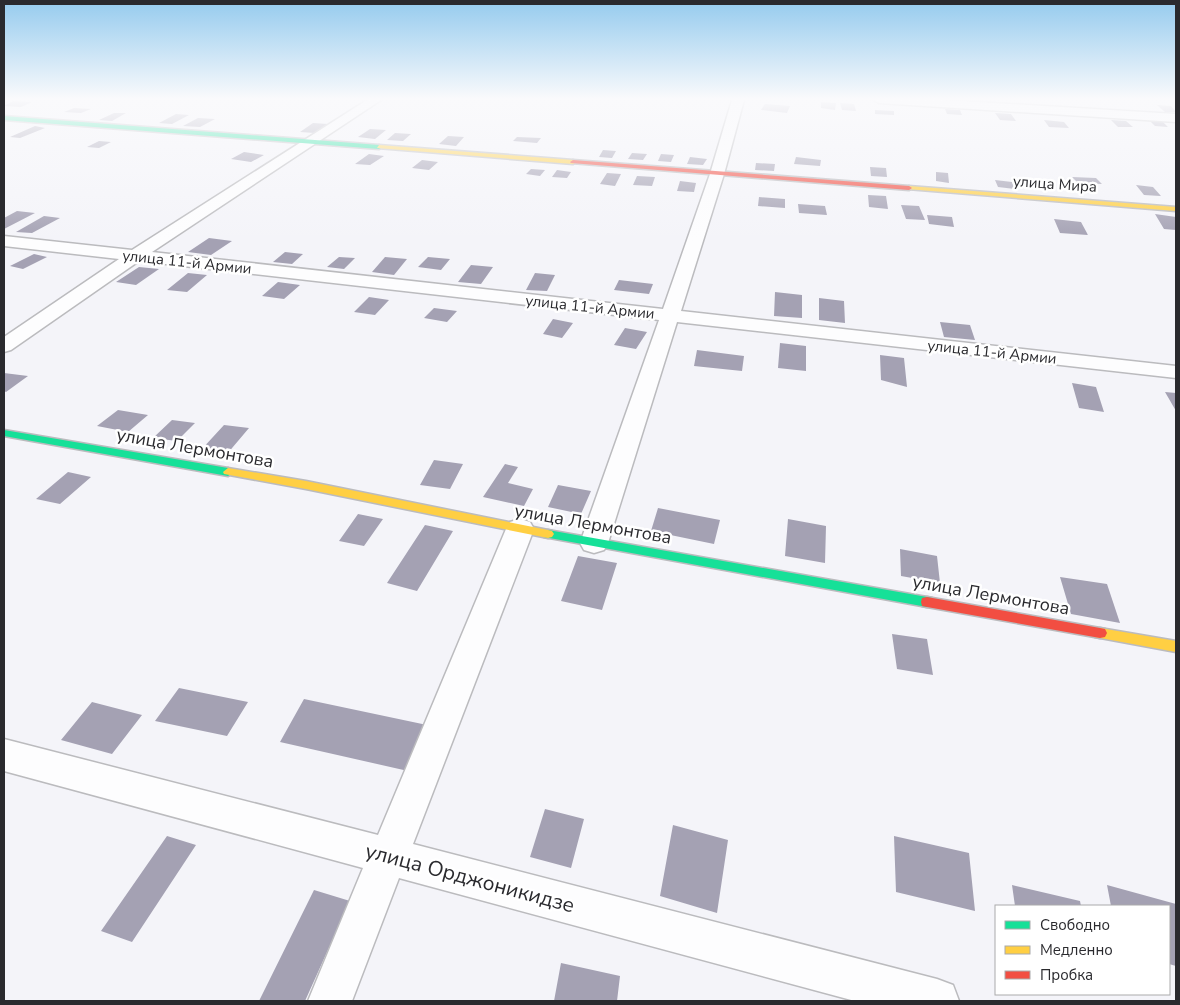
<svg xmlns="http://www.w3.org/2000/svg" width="1180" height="1005" font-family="'Nunito Sans',sans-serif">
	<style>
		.building { fill: #a4a1b3 }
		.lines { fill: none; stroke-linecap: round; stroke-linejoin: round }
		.street-casing { stroke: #bbbbbe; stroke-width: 3 }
		.fast-casing { stroke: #bbbbbe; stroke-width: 3 }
		.slow-casing { stroke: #bbbbbe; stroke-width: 3 }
		.jam-casing { stroke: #bbbbbe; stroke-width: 3 }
		.street { fill: #fdfdfe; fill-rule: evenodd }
		.fast { fill: #16e098; fill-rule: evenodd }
		.slow { fill: #ffcf43; fill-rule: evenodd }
		.jam { fill: #f24e42; fill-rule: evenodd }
		.labels { text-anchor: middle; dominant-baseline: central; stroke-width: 5; stroke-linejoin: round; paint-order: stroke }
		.far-street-label { font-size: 15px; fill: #2a2a2e; stroke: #fff }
		.street-label { font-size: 18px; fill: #2a2a2e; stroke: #fff }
		.near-street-label { font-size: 21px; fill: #2a2a2e; stroke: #fff }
	</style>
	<rect width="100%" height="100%" fill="#f4f4f9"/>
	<!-- building -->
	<path class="building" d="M13,101L32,102L21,107L4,106Z
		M821,102L836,103L835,110L821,108Z
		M840,103L854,104L856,111L842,110Z
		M765,104L790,106L787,113L761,110Z
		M1157,105L1171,106L1176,112H1165Z
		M74,108L91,109L81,113L64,112Z
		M945,109L960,110L962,115L947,114Z
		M875,110L894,111V115L875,114Z
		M114,113H126L112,121L99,120Z
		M995,113L1011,114L1016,121L1000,120Z
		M176,114L189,115L172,124L159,123Z
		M198,118L215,119L200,127L183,126Z
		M1044,120L1064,122L1069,128L1049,127Z
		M1111,120L1126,121L1133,127H1118Z
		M1150,121L1163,122L1168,127L1155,126Z
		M313,123L328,124L315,133L300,132Z
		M35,126L45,128L20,138L10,137Z
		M370,129L386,130L375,139L358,137Z
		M395,133L411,134L403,141L387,140Z
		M448,136L464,137L456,146L439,144Z
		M517,137L541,138L537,143L513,141Z
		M99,141L111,142L99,148L87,147Z
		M603,150L616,151L612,158L599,157Z
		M244,152L264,155L251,162L231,159Z
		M632,153L647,154L643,160L628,159Z
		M369,154L384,156L370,165L355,164Z
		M661,154L674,155L671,162L658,161Z
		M690,157L707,159L703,165L687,164Z
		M796,157L821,160L820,166L794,164Z
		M422,160L438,162L429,170L412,168Z
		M756,163L775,164L774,171L755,170Z
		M870,167L886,168L887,177L871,176Z
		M531,169L545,170L540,176L526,174Z
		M557,170L571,172L567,178L552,177Z
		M936,172L948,173L949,183L936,181Z
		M607,173L621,174L615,186L600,184Z
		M637,176L655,177L652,186L633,185Z
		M1072,177L1096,178L1102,184L1078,183Z
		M995,180L1012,182L1015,189L998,187Z
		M680,181L696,183L694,192L677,191Z
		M1026,181L1043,182L1047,190L1029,188Z
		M1136,185L1153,187L1161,196L1144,195Z
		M868,195L886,196L888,209L869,207Z
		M759,197L785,199V208L758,206Z
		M798,204L825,206L827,215L799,213Z
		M901,205L919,206L925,220L906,219Z
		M17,211L35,213L4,229V218Z
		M1155,214L1176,217V230L1164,229Z
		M927,215L952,217L954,227L929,224Z
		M44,216L60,218L32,233L16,232Z
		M1054,219L1081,222L1088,235L1060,233Z
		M209,238L232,241L211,255L188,252Z
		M285,252L303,254L292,264L273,262Z
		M34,254L47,257L23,269L10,266Z
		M339,257L355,258L344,269L327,267Z
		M385,257L407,259L394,275L372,272Z
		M428,257L450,259L441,270L418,267Z
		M471,265L493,267L481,284L458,282Z
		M139,267L159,269L136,285L116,282Z
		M188,273L207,275L187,292L167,290Z
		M535,273L555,275L547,291L526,290Z
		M619,280L653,284L649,294L614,290Z
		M278,282L300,285L284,299L262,296Z
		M775,292L802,295V318L774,316Z
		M369,297L389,300L375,315L354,312Z
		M819,298L844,301L845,323L819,320Z
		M434,308L457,311L447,322L424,318Z
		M553,319L573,323L562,338L543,334Z
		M940,322L970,325L975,340L944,337Z
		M625,328L647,332L636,349L614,345Z
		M780,343L806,346V371L778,368Z
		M697,350L744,356L742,371L694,366Z
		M880,355L904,358L907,387L881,380Z
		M4,373L28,376L6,392L4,391Z
		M1072,383L1096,387L1104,412L1079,408Z
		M1165,392L1176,393V411Z
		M118,410L148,415L128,432L97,426Z
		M172,420L195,423L177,441L153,438Z
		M224,425L249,428L227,454L201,450Z
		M434,460L463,464L450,489L420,485Z
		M505,464L518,467L508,483L533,489L524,506L483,497Z
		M68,472L91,477L60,504L36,499Z
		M558,485L591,491L581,514L548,507Z
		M658,508L720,520L714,544L651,531Z
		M358,514L383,519L364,546L339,541Z
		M788,519L826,526L825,563L785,556Z
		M425,525L453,531L417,591L387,583Z
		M900,549L937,556L940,583L901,576Z
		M578,556L617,563L602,610L561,601Z
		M1060,577L1107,584L1120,623L1071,614Z
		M892,634L927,639L933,675L897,669Z
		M179,688L248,702L227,736L155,721Z
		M304,699L427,725L408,771L280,742Z
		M92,702L142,715L112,754L61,740Z
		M545,809L584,819L571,868L530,857Z
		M673,825L728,840L717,913L660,896Z
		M167,836L196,845L132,942L101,931Z
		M894,836L969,853L975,911L896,892Z
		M1012,885L1080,901L1081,906H1015Z
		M1107,885L1176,904V966L1169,964V906H1111Z
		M314,890L350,901L305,1001H259Z
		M561,963L620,976L617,1001H554Z"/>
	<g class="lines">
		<!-- street casing -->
		<g class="street-casing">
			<path id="street" d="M367,100H381L152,252L663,309L710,174L732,100H744L724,174L681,311L1176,366V378L677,322L608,543L604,550L594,553L584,550L580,543L659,320L139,261L11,350L4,352V337L119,259L4,246V236L132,250Z
				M874,100H944L1176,114V122L879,103Z
				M520,519L530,522L534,529L413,844L937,979L953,985L959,1001H855L399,878L352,1001H308L363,868L4,771V739L378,835L506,529L510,522Z"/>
		</g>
		<!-- fast casing -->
		<g class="fast-casing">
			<path id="fast" d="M4,116L379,145L382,147L379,149L4,120Z
				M4,430L228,468L233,472L228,476L4,436Z
				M548,530L927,597L932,598L933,602L932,606L927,607L544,537L542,534L544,531Z"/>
		</g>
		<!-- slow casing -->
		<g class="slow-casing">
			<path id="slow" d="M379,145L573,160L576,162L573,164L377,148Z
				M909,186L1176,207V211L907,189L906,188Z
				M228,468L306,481L548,530L552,531L554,534L552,537L548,538L306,489L224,474L223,472Z
				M1100,628L1176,641V652L1095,637L1093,633L1095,629Z"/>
		</g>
		<!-- jam casing -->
		<g class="jam-casing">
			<path id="jam" d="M573,160L909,186L912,188L909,190L571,163L570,162Z
				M927,597L1100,628L1105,629L1107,633L1105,637L1100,638L927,607L922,606L921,602L922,598Z"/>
		</g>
		<!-- street -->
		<use href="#street" class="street"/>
		<!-- fast -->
		<use href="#fast" class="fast"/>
		<!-- slow -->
		<use href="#slow" class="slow"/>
		<!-- jam -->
		<use href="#jam" class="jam"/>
	</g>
	<!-- sky -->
	<linearGradient id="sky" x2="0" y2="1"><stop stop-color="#95cbee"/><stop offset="0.41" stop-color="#fafafc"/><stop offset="1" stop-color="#fafafc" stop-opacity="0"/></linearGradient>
	<rect width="1180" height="241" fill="url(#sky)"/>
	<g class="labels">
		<!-- far-street labels -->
		<g class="far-street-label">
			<text transform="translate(1055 184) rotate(4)">улица Мира</text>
			<text transform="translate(187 262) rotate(6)">улица 11-й Армии</text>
			<text transform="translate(590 307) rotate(6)">улица 11-й Армии</text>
			<text transform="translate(992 352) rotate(6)">улица 11-й Армии</text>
		</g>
		<!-- street labels -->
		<g class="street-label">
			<text transform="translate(195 448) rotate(10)">улица Лермонтова</text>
			<text transform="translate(593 524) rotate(10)">улица Лермонтова</text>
			<text transform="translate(991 595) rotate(10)">улица Лермонтова</text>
		</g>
		<!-- near-street labels -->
		<g class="near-street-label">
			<text transform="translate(470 878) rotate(15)">улица Орджоникидзе</text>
		</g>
	</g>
	<!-- border -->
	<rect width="1180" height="1005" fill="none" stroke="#2a2a2e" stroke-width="10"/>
	<!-- legend -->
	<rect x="995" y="905" width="175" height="90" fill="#ffffff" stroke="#aaaaab"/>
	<rect x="1005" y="921" width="25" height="8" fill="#16e098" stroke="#aaaaab"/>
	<text x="1040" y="930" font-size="15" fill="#2a2a2e">Свободно</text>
	<rect x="1005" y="946" width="25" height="8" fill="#ffcf43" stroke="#aaaaab"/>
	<text x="1040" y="955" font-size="15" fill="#2a2a2e">Медленно</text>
	<rect x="1005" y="971" width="25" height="8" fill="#f24e42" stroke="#aaaaab"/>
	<text x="1040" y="980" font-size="15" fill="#2a2a2e">Пробка</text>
</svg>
